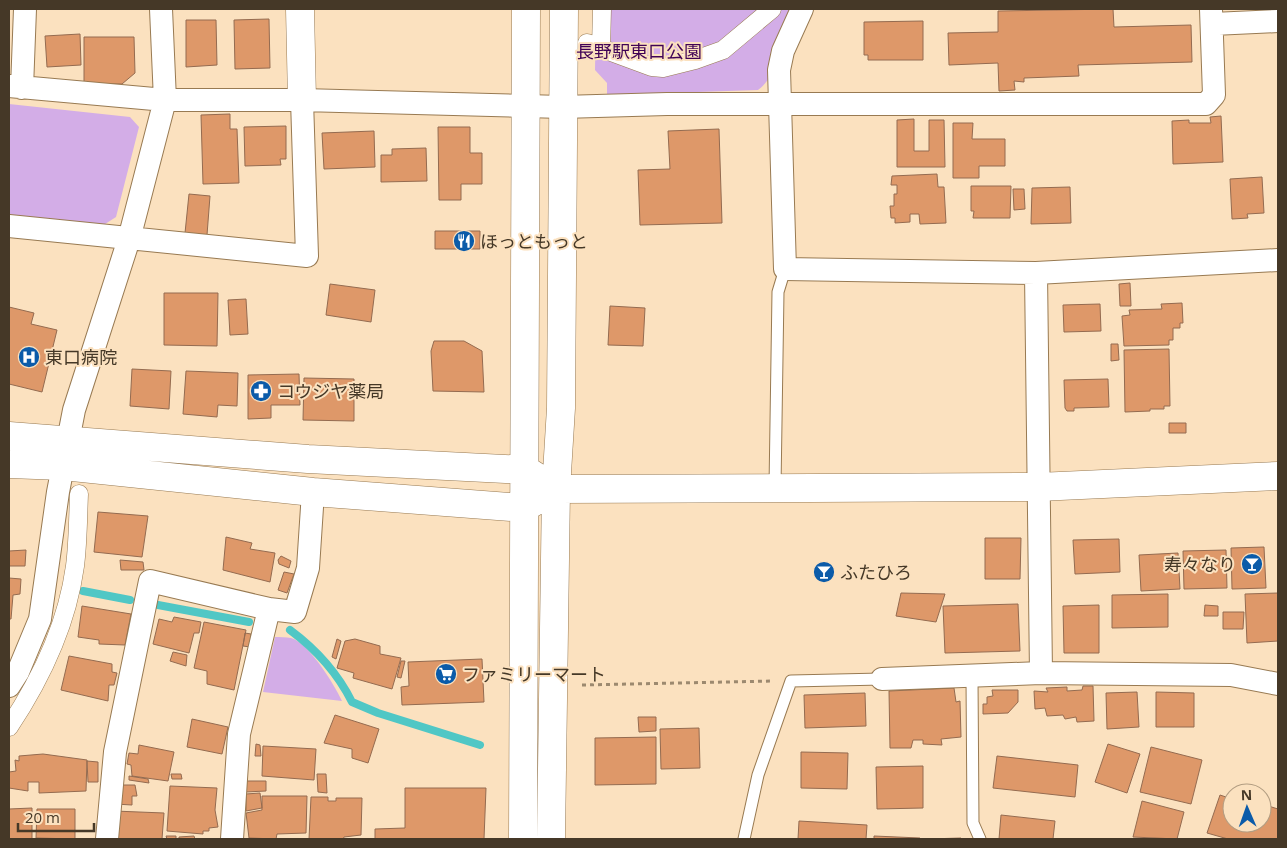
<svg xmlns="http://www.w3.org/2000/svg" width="1287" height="848" font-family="'Open Sans','Noto Sans JP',sans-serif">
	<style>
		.green { fill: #d3ade7 }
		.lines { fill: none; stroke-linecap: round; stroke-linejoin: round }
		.stream { stroke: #50c7c5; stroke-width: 8 }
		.building { fill: #de9869; stroke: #946b50 }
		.service-casing { stroke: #987a52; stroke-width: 13 }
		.pedestrian-casing { stroke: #987a52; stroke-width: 19 }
		.minor-casing { stroke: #987a52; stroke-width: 24 }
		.tertiary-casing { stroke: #987a52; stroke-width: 29 }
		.path { stroke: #9c896f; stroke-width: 3; stroke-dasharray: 4 4; stroke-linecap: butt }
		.service { stroke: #fff; stroke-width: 11 }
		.pedestrian { stroke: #fff; stroke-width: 18 }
		.minor { stroke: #fff; stroke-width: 22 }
		.tertiary { stroke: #fff; stroke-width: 28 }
		.labels { text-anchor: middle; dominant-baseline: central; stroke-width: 4; stroke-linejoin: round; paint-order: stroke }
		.park-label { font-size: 18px; fill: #400356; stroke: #fbe1bf }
		.poi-label { font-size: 18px; fill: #453827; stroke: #fbe1bf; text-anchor: start }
	</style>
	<rect width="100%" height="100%" fill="#fbe1bf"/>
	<!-- green -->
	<path class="green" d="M596,9H793C786,32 778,77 758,90L607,95V83L595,70Z
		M9,104L130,117L139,127L116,217L102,226L9,217Z
		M275,637C280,637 286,637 291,638C309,643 334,684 342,701L263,692Z"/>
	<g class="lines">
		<!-- stream -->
		<path class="stream" d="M83,591L130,600
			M158,605L249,622
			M290,630C317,650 337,672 352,702L378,713L480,745"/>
	</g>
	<!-- building -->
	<path class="building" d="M1113,9L1114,27L1191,25L1192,62L1078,65L1079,76L1024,78V82L1014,81L1015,90L999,91L998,63L949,65L948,33L998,32V11Z
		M269,19L270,68L235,69L234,20Z
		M186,20H216L217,65L186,67Z
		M923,21V60H868V55H864V22Z
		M80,34L81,65L47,67L45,36Z
		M84,37H134L135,73L122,84H84Z
		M230,114V129H237L239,183L203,184L201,115Z
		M1221,116L1223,162L1173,164L1172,121L1189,120V123H1211L1210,117Z
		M914,119V151H929V120H944L945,167H897V120Z
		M953,123H973L972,139H1005V166H979V178H953Z
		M286,126V159H280L281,165L245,166L244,127Z
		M438,127H470V153H482V184H461V200H439Z
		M719,129L722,223L640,225L638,170L670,169L668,131Z
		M374,131L375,167L324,169L322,133Z
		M426,148L427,181L381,182V155H392V149Z
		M937,174L938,187H944L946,223L920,224L919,214H910V222L895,223V218H891L890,206H894V194H897V185H891L892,176Z
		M1262,177L1264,213L1247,214L1248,218L1232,219L1230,179Z
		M971,186H1011L1010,218H973L974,211H971Z
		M1070,187L1071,223L1031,224L1032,188Z
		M1013,189H1024L1025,209L1014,210Z
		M189,194L210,196L207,235L185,233Z
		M435,231H480V249H435Z
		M1130,283L1131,306H1120L1119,284Z
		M330,284L375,290L371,322L326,315Z
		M164,293H218L217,346L164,345Z
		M246,299L248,334L230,335L228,300Z
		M1182,303L1183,323H1180V328H1173V340H1169V345L1124,346L1122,316L1130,315L1129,310L1162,309L1161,304Z
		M1100,304L1101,331L1064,332L1063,305Z
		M610,306L645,308L643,346L608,345Z
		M9,307L34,313L31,324L57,330L42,392L9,384Z
		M434,341H464L482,351L484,392L433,391L431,351Z
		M1111,344H1118L1119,360L1111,361Z
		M1169,349L1170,406H1164V409H1150V411L1125,412L1124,350Z
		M132,369L171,371L169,409L130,406Z
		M186,371L238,373L237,406L218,405L217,417L183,414Z
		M299,374L300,405H271V418L248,419V375Z
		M304,378L354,379V421L303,420Z
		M1108,379L1109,407L1074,408V411H1067L1065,408L1064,380Z
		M1169,423H1186V433H1169Z
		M98,512L148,516L142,557L94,552Z
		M226,537L252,543L250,549L275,553L270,582L223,570Z
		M985,538H1021L1020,579H985Z
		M1119,539L1120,572L1075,574L1073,540Z
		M1264,547L1266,588L1232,589L1231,548Z
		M26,550L25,566H9V551Z
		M1226,550L1227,588L1184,589L1183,551Z
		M1178,553L1180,589L1141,591L1139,555Z
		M281,556L291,561L289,568L279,564L278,560Z
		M120,560L143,562L144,570H121Z
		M284,572L294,574L287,593L278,590Z
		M9,578L21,579L20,594L13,595L11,619H9Z
		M901,593L945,594L936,622L896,616Z
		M1278,593V641L1247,643L1245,594Z
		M1168,594V627L1112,628V595Z
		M1018,604L1020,651L945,653L943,606Z
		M1099,605V653H1064L1063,606Z
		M1205,605L1218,606V616H1204Z
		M82,606L131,614L125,645L99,644V640L78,637Z
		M1223,612H1244L1243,629H1223Z
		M174,617L201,622L199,633H194L189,653L153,644L159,619L172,622Z
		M204,622L246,630L234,690L207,684V671L194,668Z
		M245,633L251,634L250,647L243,646Z
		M337,639L341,641L336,659L332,657Z
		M355,639L380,646V654L401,658L392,689L353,678L354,673L337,668L345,641Z
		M173,652L187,655L186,666L170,661Z
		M69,656L112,664V672L117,673L114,685H109L108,701L61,690Z
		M482,659L484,702L402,705L401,687L409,686L408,662Z
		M401,661H405L401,678L397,677Z
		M1083,686H1093L1094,721L1077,722L1076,717L1065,719L1063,715L1047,716L1045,708L1035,709L1034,691L1048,692L1046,688L1067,687V691L1082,690Z
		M954,688L956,702L960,701L961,737L941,739L942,745L923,744V740H913L911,748H890L889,691Z
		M992,690H1018V702L1008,713L983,714V704H987V697L993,696Z
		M1137,692L1139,727L1107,729L1106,693Z
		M1156,692L1194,693V727H1156Z
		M865,693L866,726L805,728L804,695Z
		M335,715L379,729L368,763L352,758V749L324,743Z
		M638,717H656V731L639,732Z
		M192,719L228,727L222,754L187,747Z
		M699,728L700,768L661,769L660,729Z
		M656,737V784L595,785V738Z
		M256,744L260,745L261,756H255Z
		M1108,744L1140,754L1127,793L1095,782Z
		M139,745L174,752L168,781L132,776L131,765L127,764L129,753L138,754Z
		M263,746L316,749L314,780L262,776Z
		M1151,747L1202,760L1191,804L1140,792Z
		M801,752L848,753L847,789L801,788Z
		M43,754L87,760L86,791L39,793V782H28V791L9,788V772L16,771L15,760L19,761V756Z
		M997,756L1078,765L1075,797L993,788Z
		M87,761L98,762V782H88Z
		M923,766V808L877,809L876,767Z
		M171,774H181L182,779H172Z
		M317,774H326L327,793L318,792Z
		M129,776L148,779L149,783L129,780Z
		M246,781H266V791L246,792Z
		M115,785H135L137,796H132V805L115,804Z
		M170,786L217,788L215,810L218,827L209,828V831H203V834L167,831Z
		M405,788H486L484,839H375V829L405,828Z
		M260,793L262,808L246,811V794Z
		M1220,795L1232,799V823H1262V804L1278,809V839H1228L1207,833Z
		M262,796H307L306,833L277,834L276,839L249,838L246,813L262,810Z
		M311,797H328V801H336V798H362L361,835L344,837L343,839H309Z
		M1142,801L1184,812L1177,839L1133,837Z
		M32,808V839H9V809Z
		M37,809H75V839L36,838Z
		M114,811L164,813L162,839H113Z
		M1001,815L1055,821L1053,839H999Z
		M799,821L867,825L866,839H798Z
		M166,836H176V839H167Z
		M194,836L195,839H179V837Z
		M874,836L920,838V839H874Z
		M961,838V839H928Z"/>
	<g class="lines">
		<!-- service casing -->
		<g class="service-casing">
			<path id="service" d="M775,487L778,292L785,269
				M972,678L973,823L980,839
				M744,839L758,775L791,681L882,679"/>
		</g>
		<!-- pedestrian casing -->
		<g class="pedestrian-casing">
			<path id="pedestrian" d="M587,43L652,67L663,68L695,60L723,50L772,9
				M601,48L602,9
				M9,727C41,679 67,625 75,566C78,543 78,518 79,494"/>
		</g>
		<!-- minor casing -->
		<g class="minor-casing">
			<path id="minor" d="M802,9L783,51L779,70L785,269L1036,273L1278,260
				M1213,24L1278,21
				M9,86L165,100H302L562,107L667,104H1206L1214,95L1211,9
				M22,88L25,9
				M9,226L307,256L302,100
				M1036,273L1041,673
				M882,679L1041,673L1231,675L1278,684
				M9,686L18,672L40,619L58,492L74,410L129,239L165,100L161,9
				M107,839L115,752L150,581L269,609L295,612L308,568L313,492
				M232,839L239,734L269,609"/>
		</g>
		<!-- tertiary casing -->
		<g class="tertiary-casing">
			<path id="tertiary" d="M300,9L302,100
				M9,436L308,459L526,470L540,479
				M9,464L63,466L313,492L524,508L556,489L1038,487L1278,476
				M523,839L526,9
				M551,839L556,489L561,408L564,9"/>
		</g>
		<!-- path -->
		<path class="path" d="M582,685L773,681"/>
		<!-- service -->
		<use href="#service" class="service"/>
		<!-- pedestrian -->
		<use href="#pedestrian" class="pedestrian"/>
		<!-- minor -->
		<use href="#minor" class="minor"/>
		<!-- tertiary -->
		<use href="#tertiary" class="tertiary"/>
	</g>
	<!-- icons -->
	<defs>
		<g id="restaurant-disc" transform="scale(1.125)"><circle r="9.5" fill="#0b5ba9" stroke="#fbe1bf"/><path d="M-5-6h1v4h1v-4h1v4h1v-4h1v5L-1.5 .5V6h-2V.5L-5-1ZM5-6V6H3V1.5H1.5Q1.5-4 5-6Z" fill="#fff"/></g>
		<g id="hospital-disc" transform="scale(1.125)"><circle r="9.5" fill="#0b5ba9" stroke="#fbe1bf"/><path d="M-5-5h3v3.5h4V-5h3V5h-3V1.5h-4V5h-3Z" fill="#fff"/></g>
		<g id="pharmacy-disc" transform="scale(1.125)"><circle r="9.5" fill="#0b5ba9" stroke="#fbe1bf"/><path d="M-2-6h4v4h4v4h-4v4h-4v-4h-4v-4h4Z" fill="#fff"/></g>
		<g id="bar-disc" transform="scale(1.125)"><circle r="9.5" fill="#0b5ba9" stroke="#fbe1bf"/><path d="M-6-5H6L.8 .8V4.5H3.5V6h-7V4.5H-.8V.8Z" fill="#fff"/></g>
		<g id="supermarket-disc" transform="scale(1.125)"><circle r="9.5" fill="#0b5ba9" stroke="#fbe1bf"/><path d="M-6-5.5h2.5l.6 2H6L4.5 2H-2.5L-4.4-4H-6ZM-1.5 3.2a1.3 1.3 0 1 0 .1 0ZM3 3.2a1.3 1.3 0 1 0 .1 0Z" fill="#fff"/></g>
	</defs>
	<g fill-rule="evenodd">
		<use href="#restaurant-disc" x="464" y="241"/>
		<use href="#hospital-disc" x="29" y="357"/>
		<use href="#pharmacy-disc" x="261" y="391"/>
		<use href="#bar-disc" x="1252" y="564"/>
		<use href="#bar-disc" x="824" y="572"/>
		<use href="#supermarket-disc" x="446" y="674"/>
	</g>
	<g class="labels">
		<!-- park labels -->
		<g class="park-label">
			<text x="639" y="51">長野駅東口公園</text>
		</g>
		<!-- poi labels -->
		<g class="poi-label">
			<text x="480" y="241">ほっともっと</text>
			<text x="45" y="357">東口病院</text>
			<text x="277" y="391">コウジヤ薬局</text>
			<text x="1236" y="564" text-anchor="end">寿々なり</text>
			<text x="840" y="572">ふたひろ</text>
			<text x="462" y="674">ファミリーマート</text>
		</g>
	</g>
	<!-- border -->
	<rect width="1287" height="848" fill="none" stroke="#453827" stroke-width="20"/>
	<!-- north arrow -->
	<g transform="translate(1247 808) rotate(358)"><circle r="24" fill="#fbe1bf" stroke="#b29d82"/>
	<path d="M0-4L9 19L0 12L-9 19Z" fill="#0b5ba9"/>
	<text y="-8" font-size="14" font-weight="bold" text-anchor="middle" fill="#453827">N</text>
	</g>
	<!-- scale -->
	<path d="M18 823v8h76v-8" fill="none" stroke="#453827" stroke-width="2.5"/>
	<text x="25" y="823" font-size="15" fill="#453827" stroke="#fbe1bf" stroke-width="4" paint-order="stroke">20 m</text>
</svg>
